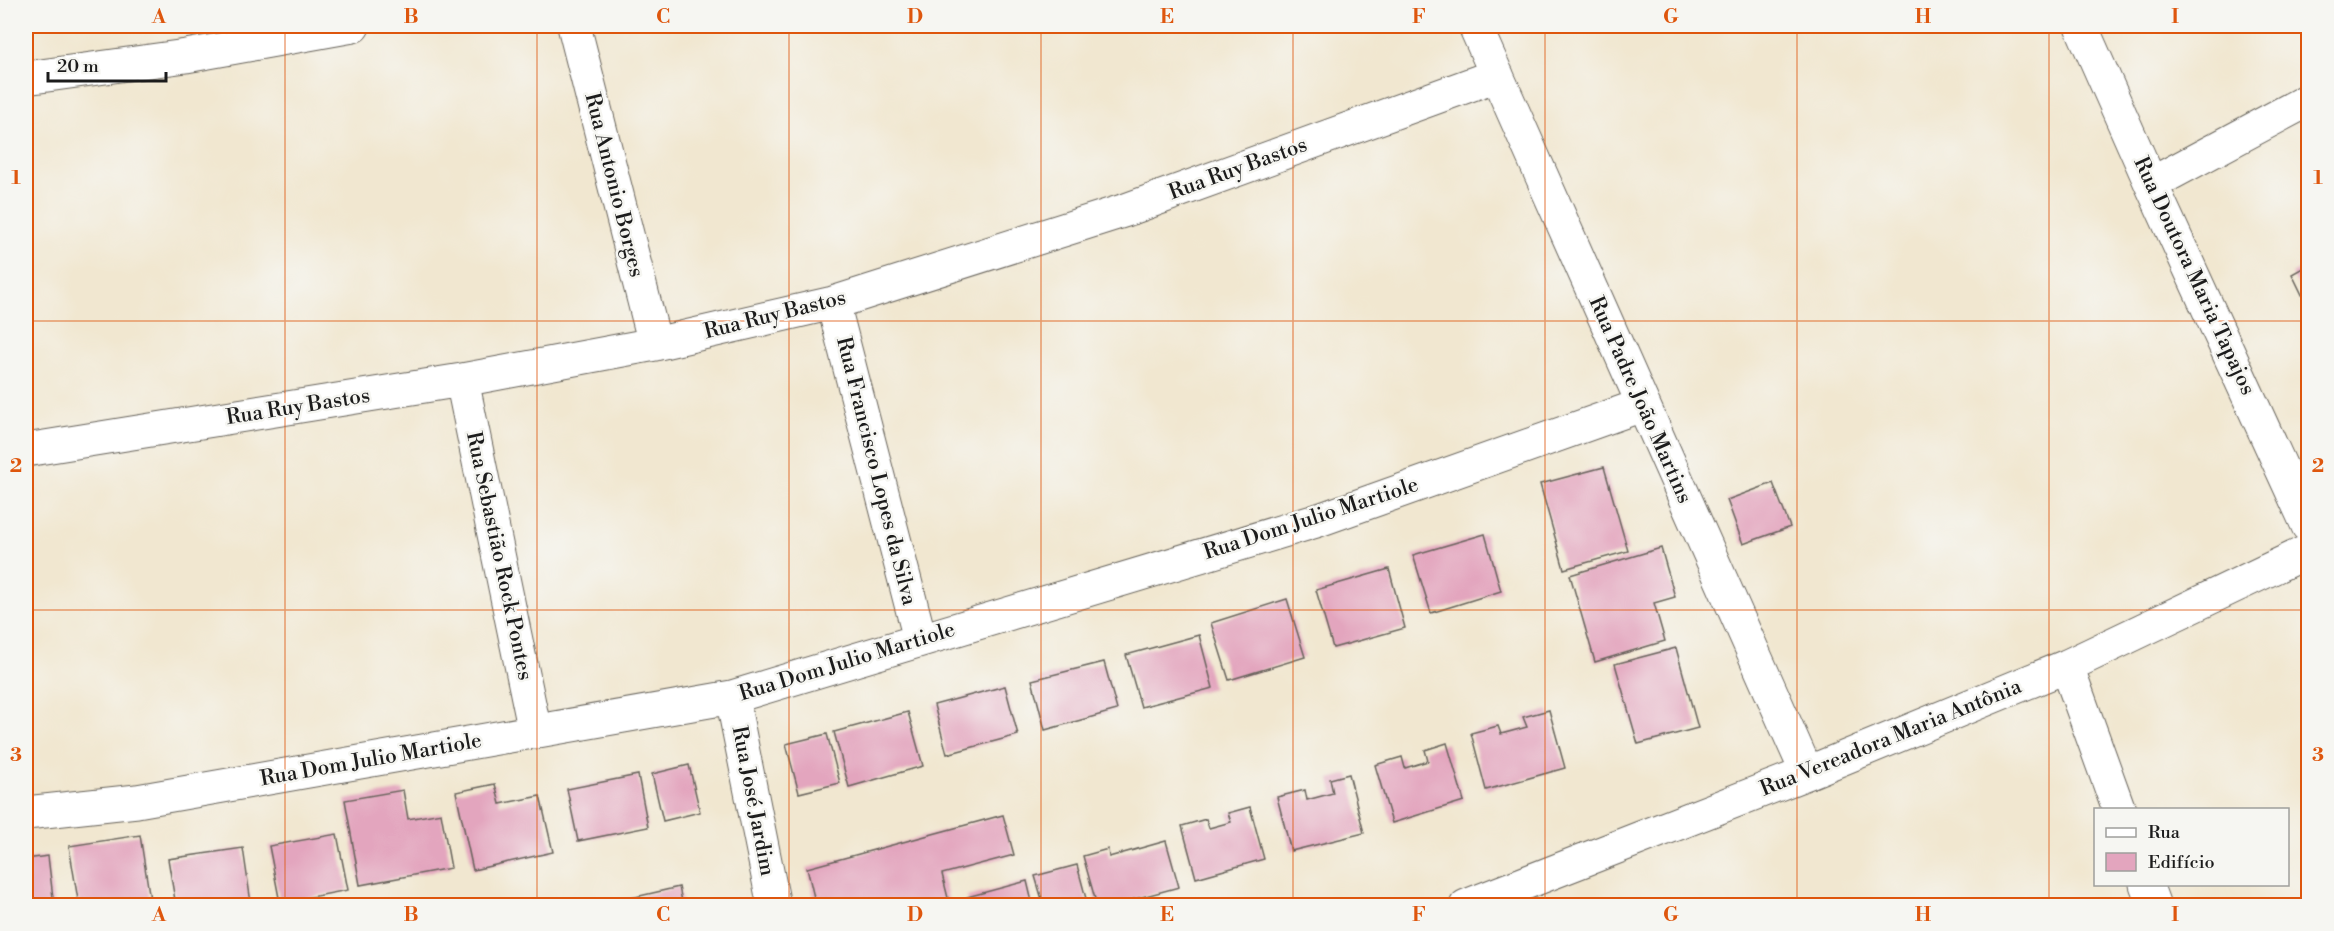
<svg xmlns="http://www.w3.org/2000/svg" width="2334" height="931" font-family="'Libre Bodoni',serif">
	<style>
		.building { fill: #e3a5be }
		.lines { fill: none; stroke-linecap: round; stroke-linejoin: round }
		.street-casing { stroke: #67635b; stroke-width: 35 }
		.street { stroke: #fff; stroke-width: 33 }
		.grid { fill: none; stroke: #de560d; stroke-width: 1.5; stroke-opacity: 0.55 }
		.labels { text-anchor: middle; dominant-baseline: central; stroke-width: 5; stroke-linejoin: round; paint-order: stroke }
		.street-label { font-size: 21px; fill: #1c1c1c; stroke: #f6f6f2 }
		.neatline { fill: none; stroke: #de560d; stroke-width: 2 }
		.grid-label { font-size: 20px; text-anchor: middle; font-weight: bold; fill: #de560d }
	</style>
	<rect width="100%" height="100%" fill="#f6f6f2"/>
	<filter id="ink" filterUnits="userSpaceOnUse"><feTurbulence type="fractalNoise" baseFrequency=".0167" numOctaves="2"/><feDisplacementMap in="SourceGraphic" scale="12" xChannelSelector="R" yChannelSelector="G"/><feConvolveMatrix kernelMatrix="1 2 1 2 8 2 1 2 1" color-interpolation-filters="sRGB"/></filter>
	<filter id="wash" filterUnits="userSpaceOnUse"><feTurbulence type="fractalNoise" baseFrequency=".008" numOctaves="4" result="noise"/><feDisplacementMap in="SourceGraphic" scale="24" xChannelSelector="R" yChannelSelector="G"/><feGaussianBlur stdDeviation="1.35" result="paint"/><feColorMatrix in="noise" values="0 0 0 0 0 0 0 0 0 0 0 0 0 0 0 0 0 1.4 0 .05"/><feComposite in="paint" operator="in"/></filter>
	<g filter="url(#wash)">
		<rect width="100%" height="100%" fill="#f1e7d0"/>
		<g id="blocks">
			<!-- building -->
			<path class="building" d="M2308,265V307L2292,274Z
				M1604,467L1628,551L1564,569L1540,484Z
				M1773,483L1790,527L1743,544L1727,500Z
				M1485,534L1501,591L1431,613L1413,555Z
				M1661,548L1675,597L1654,603L1665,641L1595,662L1570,575Z
				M1389,569L1405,628L1333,648L1316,590Z
				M1287,599L1305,657L1229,680L1211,623Z
				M1199,635L1213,688L1141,707L1126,655Z
				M1676,648L1698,728L1638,744L1615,664Z
				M1104,662L1117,710L1045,730L1032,680Z
				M1005,686L1018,735L947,754L934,705Z
				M1549,710L1565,768L1486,790L1471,733L1498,726L1501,734L1527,727L1523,717Z
				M908,712L923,766L849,787L834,732Z
				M827,734L840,783L799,793L786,744Z
				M1447,743L1464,801L1392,823L1375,765L1402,757L1405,768L1428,761L1425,750Z
				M689,765L700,812L663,821L652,774Z
				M1349,774L1364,833L1291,851L1277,797L1305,790L1307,800L1333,793L1330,779Z
				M638,775L648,827L578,841L567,789Z
				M495,784L500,804L540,796L553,852L473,870L456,792Z
				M403,790L408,819L441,813L451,868L360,885L345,800Z
				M1250,807L1264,859L1196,878L1182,826L1206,819L1209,828L1231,822L1228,813Z
				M1003,815L1014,855L942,874L950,906H816L807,868Z
				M337,834L348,890L280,903L269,846Z
				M140,835L151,906H79L69,846Z
				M1166,841L1179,887L1109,906H1097L1083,856L1108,849L1109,857Z
				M243,848L251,903L233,906H176L168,859Z
				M48,856L54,906H26V859Z
				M1077,865L1088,906H1044L1035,876Z
				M1027,881L1033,906H969L967,897Z
				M679,887L683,906H623L622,900Z"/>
		</g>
	</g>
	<g filter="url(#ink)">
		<use href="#blocks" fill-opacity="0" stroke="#67635b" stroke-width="1.5"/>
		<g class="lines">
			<!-- street casing -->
			<g class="street-casing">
				<path id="street" d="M574,26L655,344
					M1475,26L1807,773
					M2081,26L2151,184L2308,526
					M26,78L186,56L353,26
					M2151,184L2308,100
					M833,303L920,639
					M462,380L535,732
					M26,450L462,380L655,344L833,303L1126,210L1497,75
					M2067,666L2119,810
					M732,697L774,906
					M26,813L137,801L732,697L1316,521L1642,405
					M2146,884L2154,906
					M1466,906L1807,773L2067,666L2308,551"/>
			</g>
			<!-- street -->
			<use href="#street" class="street"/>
		</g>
	</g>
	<!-- grid -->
	<path class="grid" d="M285,26V906M537,26V906M789,26V906M1041,26V906M1293,26V906M1545,26V906M1797,26V906M2049,26V906M26,321H2308M26,610H2308"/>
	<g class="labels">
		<!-- street labels -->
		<g class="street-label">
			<text transform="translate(1238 169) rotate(-20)">Rua Ruy Bastos</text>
			<text transform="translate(614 185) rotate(76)">Rua Antonio Borges</text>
			<text transform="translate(2194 276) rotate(65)">Rua Doutora Maria Tapajos</text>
			<text transform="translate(775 315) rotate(-14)">Rua Ruy Bastos</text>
			<text transform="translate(1640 400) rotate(66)">Rua Padre João Martins</text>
			<text transform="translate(298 407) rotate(-9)">Rua Ruy Bastos</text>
			<text transform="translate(876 471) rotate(76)">Rua Francisco Lopes da Silva</text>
			<text transform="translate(1311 519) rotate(-18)">Rua Dom Julio Martiole</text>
			<text transform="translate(499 556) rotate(78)">Rua Sebastião Rock Pontes</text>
			<text transform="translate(847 662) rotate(-17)">Rua Dom Julio Martiole</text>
			<text transform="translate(1891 738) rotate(-22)">Rua Vereadora Maria Antônia</text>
			<text transform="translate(371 760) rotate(-10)">Rua Dom Julio Martiole</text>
			<text transform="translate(753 801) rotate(79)">Rua José Jardim</text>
		</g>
	</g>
	<!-- margin -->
	<rect width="2334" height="931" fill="none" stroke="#f6f6f2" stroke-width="66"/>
	<!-- legend -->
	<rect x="2094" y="808" width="195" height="78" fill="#f6f6f2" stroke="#9f9f9c" stroke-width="1.5"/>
	<rect x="2106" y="828" width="30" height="9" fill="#ffffff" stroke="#9f9f9c" stroke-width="1.5"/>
	<text x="2148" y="838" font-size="18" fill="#1c1c1c">Rua</text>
	<rect x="2106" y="853" width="30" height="18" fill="#e3a5be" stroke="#9f9f9c" stroke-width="1.5"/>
	<text x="2148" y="868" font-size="18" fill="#1c1c1c">Edifício</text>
	<!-- scale -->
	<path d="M48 72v9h118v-9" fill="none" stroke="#1c1c1c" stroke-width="3"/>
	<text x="57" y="72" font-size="18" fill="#1c1c1c" stroke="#f6f6f2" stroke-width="4.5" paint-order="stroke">20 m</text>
	<rect x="33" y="33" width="2268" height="865" class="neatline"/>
	<g class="grid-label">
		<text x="159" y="23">A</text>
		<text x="411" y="23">B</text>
		<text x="663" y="23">C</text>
		<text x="915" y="23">D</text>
		<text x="1167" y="23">E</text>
		<text x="1419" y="23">F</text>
		<text x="1671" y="23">G</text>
		<text x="1923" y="23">H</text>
		<text x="2175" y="23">I</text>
		<text x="16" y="184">1</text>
		<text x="2318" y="184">1</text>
		<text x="16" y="472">2</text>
		<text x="2318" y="472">2</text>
		<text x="16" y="761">3</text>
		<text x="2318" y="761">3</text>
		<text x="159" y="921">A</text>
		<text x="411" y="921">B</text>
		<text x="663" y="921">C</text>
		<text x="915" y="921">D</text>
		<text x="1167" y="921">E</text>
		<text x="1419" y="921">F</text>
		<text x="1671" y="921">G</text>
		<text x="1923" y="921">H</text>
		<text x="2175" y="921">I</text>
	</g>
</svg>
